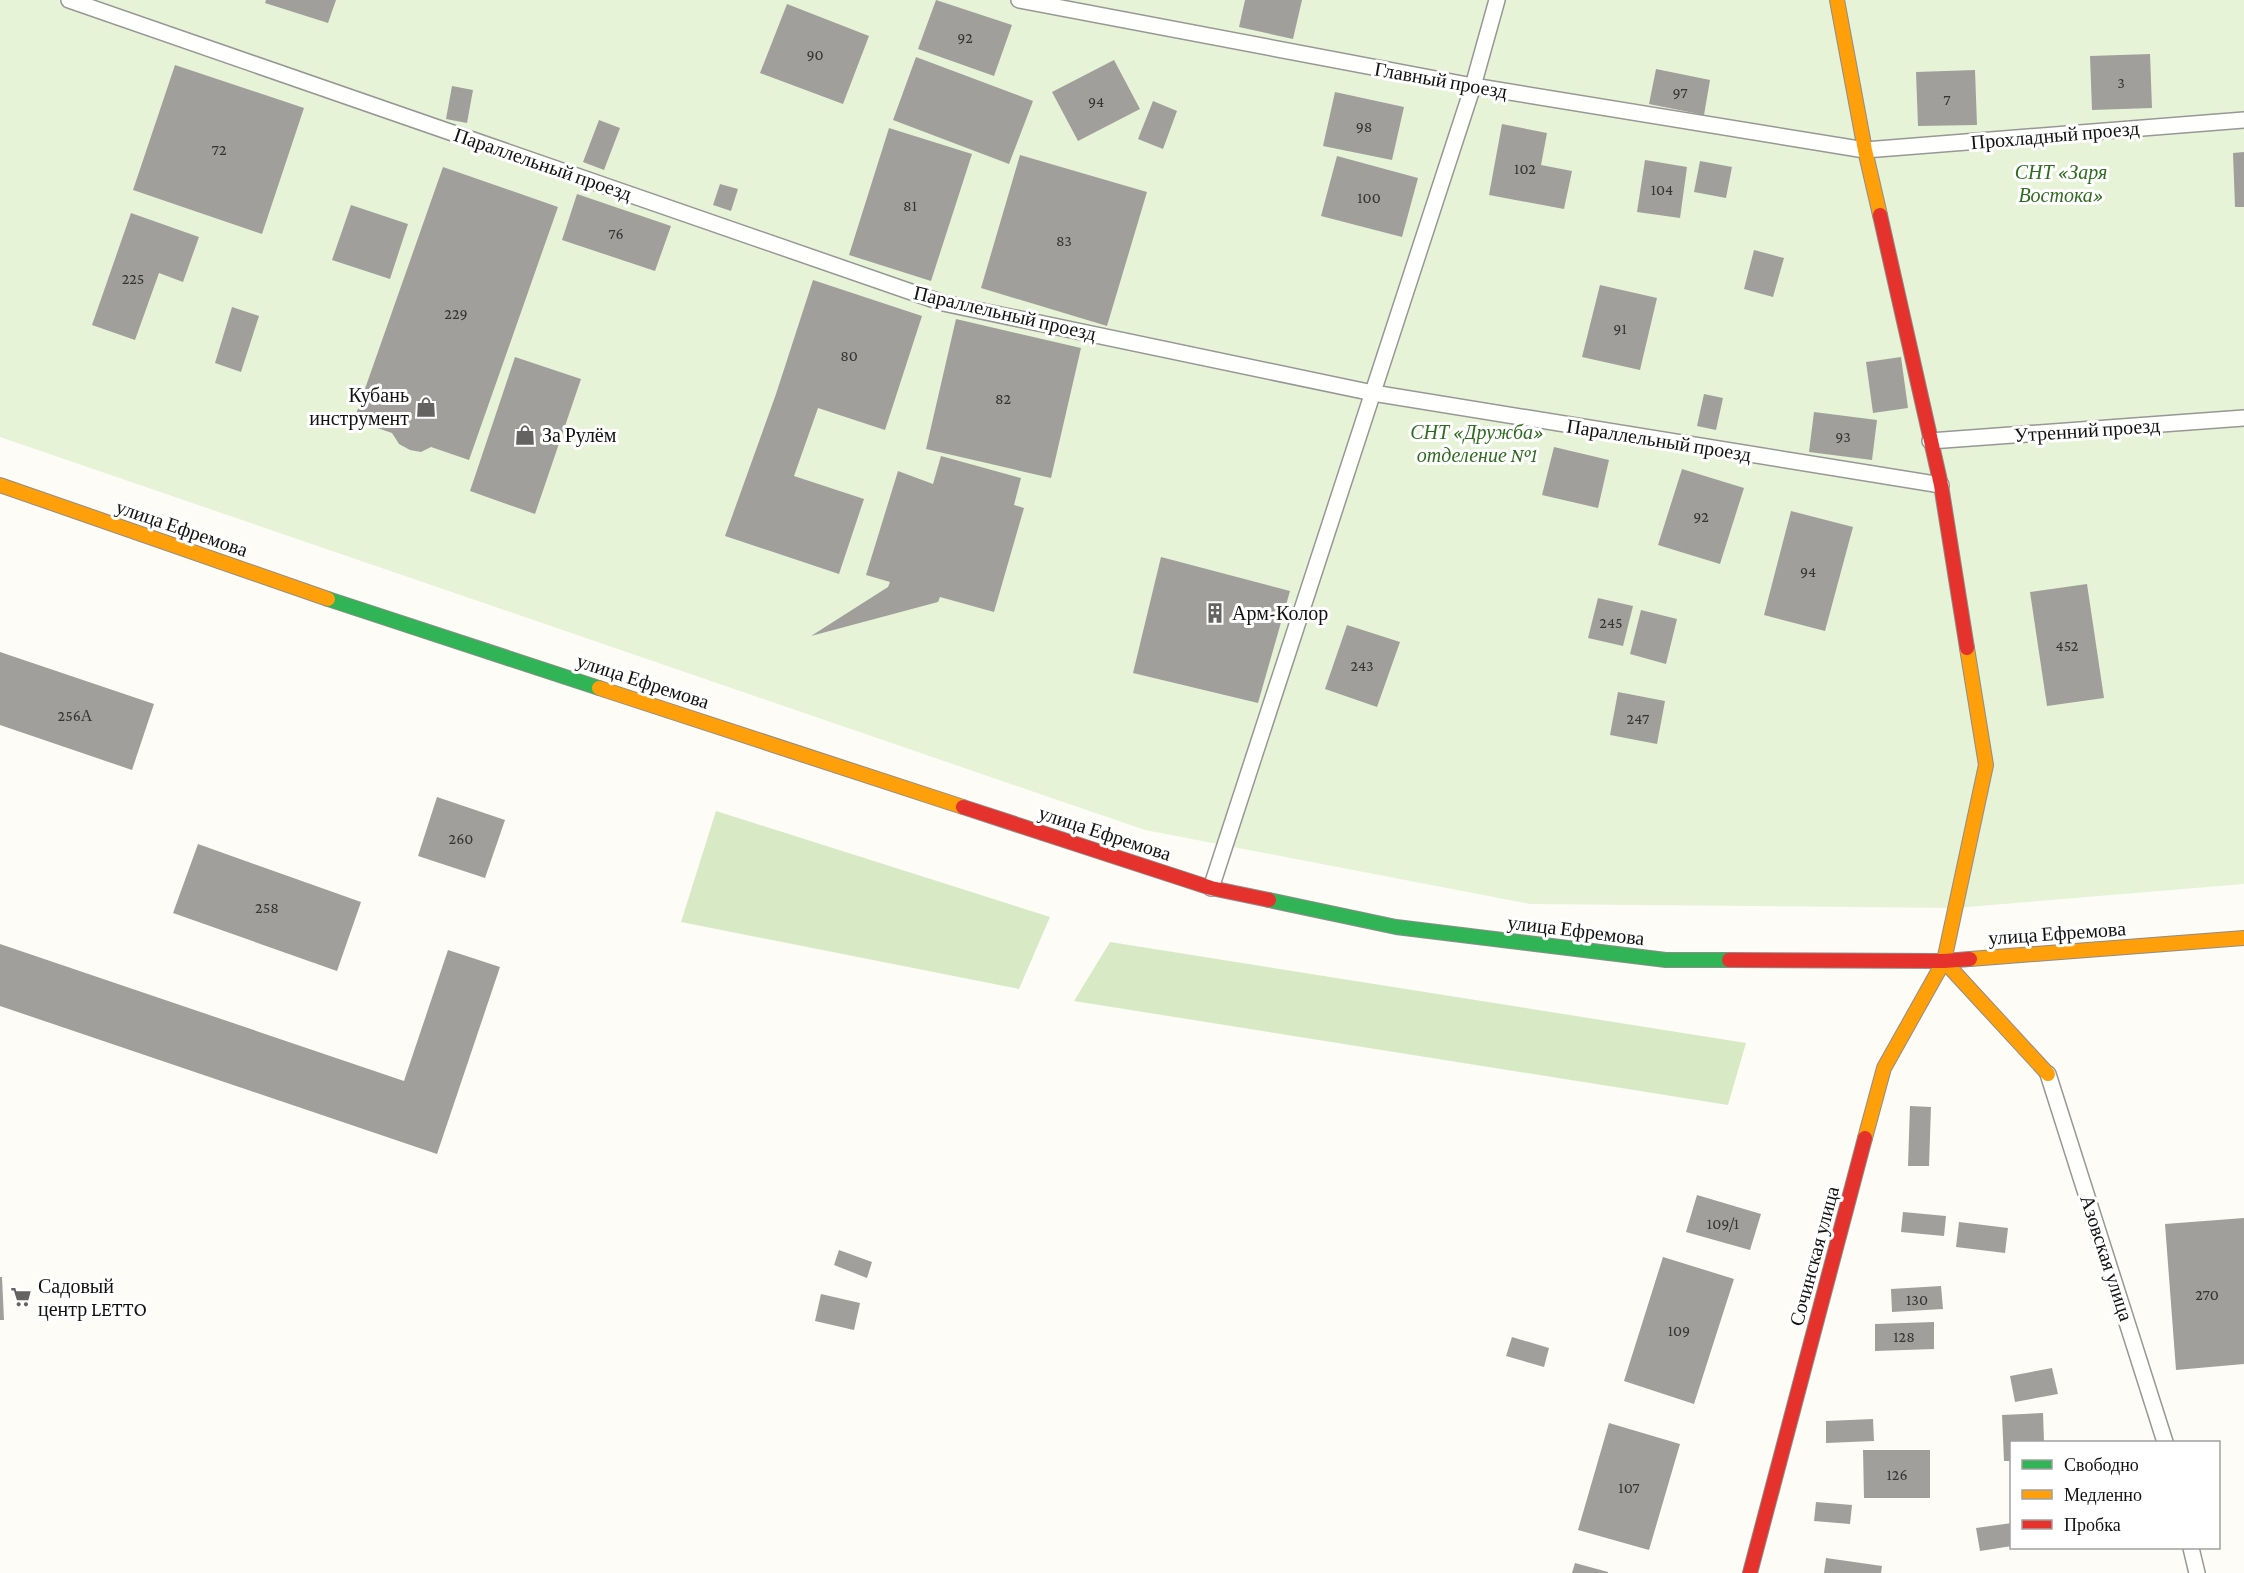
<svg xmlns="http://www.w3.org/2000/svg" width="2244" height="1573" font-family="'Crimson Pro',serif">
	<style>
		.green { fill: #e7f3d7 }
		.forest { fill: #d8eac5 }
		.building { fill: #a19f9c }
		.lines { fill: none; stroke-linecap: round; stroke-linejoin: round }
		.lane-casing { stroke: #979795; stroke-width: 18 }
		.fast-casing { stroke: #8e8d8b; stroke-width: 16 }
		.slow-casing { stroke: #8e8d8b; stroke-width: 16 }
		.jam-casing { stroke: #8e8d8b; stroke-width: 16 }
		.lane { stroke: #fffffe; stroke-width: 15 }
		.fast { stroke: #30b455; stroke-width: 14 }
		.slow { stroke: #ff9f0a; stroke-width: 14 }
		.jam { stroke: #e5322d; stroke-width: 14 }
		.labels { text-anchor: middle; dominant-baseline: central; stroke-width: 6; stroke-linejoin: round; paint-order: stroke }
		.number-label { font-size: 16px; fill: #353434 }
		.street-label { font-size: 20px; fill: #111; stroke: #fff }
		.park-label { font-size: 20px; font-style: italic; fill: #2f6b1f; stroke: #fff }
		.poi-label { font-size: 20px; fill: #111; stroke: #fff; text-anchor: start }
	</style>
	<rect width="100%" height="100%" fill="#fdfcf7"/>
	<!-- green -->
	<path class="green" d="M0,0H2244V884L1955,908L1530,904L1145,830L0,437Z"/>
	<!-- forest -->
	<path class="forest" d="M716,811L1050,917L1019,989L681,922Z
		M1110,942L1746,1043L1728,1105L1074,1001Z"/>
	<!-- building -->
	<path class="building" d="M266,0H336L328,23L265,3Z
		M936,0L1012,25L994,76L918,49Z
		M1245,0H1302L1293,39L1239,27Z
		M787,4L869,36L843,104L760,73Z
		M2150,54L2152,108L2092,110L2090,56Z
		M916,57L1033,101L1009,164L893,120Z
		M1114,60L1140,109L1078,141L1052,92Z
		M175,65L304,108L262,234L133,190Z
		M1656,69L1710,80L1704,115L1649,104Z
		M1975,70L1977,125L1918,126L1916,72Z
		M452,86L473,90L467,123L446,119Z
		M1335,92L1404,107L1392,160L1323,146Z
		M1153,101L1177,111L1163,149L1138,139Z
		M599,120L620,128L604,170L583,162Z
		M1502,124L1547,133L1541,165L1572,171L1564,209L1489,195Z
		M889,128L972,154L931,281L849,255Z
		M2244,152V207H2235L2233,153Z
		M1020,155L1147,192L1107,326L981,288Z
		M1337,156L1418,178L1402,237L1321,216Z
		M1645,160L1687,167L1680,218L1637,212Z
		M1700,161L1732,167L1726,198L1694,192Z
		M443,167L558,207L469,460L431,447L421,452L410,450L399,444L392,433L354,420Z
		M720,184L738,189L731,211L713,205Z
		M577,194L671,226L655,271L562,240Z
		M351,205L408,224L390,279L332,260Z
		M131,213L199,237L183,282L159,273L135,340L92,325Z
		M1754,250L1784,258L1773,297L1744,289Z
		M813,280L922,316L885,430L818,408L794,476L864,499L839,574L725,536L776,394Z
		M1600,285L1657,298L1640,370L1582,357Z
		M232,307L259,316L241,372L215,363Z
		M956,319L1081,348L1051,478L926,449Z
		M515,357L581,379L535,514L470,491Z
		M1901,357L1908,408L1873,413L1866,362Z
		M1704,394L1723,398L1716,430L1697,426Z
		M1814,412L1877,420L1872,460L1809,452Z
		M1554,447L1609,460L1598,508L1542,495Z
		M941,456L1021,478L1014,505L1024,508L994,612L940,597L938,602L811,636L888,587L890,582L866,575L898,471L933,484Z
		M1682,469L1744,488L1720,564L1658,545Z
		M1791,511L1853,527L1825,631L1764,615Z
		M1161,557L1290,591L1258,703L1133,673Z
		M2087,584L2104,698L2047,706L2030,592Z
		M1598,598L1633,606L1623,646L1588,638Z
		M1641,610L1677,619L1666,664L1630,654Z
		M1347,625L1400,642L1377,707L1325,689Z
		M0,652L154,704L132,770L0,725Z
		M1618,692L1665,701L1657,744L1610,735Z
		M437,797L505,820L485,878L418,856Z
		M198,844L361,902L337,971L173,913Z
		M0,944L404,1081L448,950L500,967L437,1154L0,1006Z
		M1910,1106L1931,1107L1929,1166H1908Z
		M1697,1195L1761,1214L1750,1250L1686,1232Z
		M1903,1212L1946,1216L1944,1236L1901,1232Z
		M2244,1218V1364L2176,1370L2165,1224Z
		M1959,1222L2008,1228L2005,1253L1956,1247Z
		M839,1250L872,1262L867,1278L834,1265Z
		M1663,1257L1734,1279L1694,1404L1624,1381Z
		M0,1277H2L4,1320H0Z
		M1941,1286L1943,1309L1892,1312L1891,1289Z
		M821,1294L860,1303L854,1330L815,1321Z
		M1934,1322V1349L1875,1351V1324Z
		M1512,1337L1549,1348L1544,1367L1506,1356Z
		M2052,1368L2058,1394L2015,1402L2010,1376Z
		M2043,1413L2044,1442H2012V1461H2004L2002,1415Z
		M1873,1419L1874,1441L1826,1443V1421Z
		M1609,1423L1680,1444L1649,1550L1578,1530Z
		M1863,1450H1930V1498H1864Z
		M1816,1502L1852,1505L1850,1524L1814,1521Z
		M2012,1523V1546L1980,1551L1976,1528Z
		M1826,1558L1882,1566L1881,1573H1824Z
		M1575,1563L1608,1572V1573H1572Z"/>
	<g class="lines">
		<!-- lane casing -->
		<g class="lane-casing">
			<path id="lane" d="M69,0L943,303L1373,393L1941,485
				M1019,0L1473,86L1865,150L2244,120
				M1930,441L2244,418
				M1211,888L1473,86L1497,0
				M2048,1074L2165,1442
				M2191,1548L2197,1573"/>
		</g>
		<!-- fast casing -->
		<g class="fast-casing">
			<path id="fast" d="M328,599L599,688
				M1269,900L1396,927L1666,960H1729"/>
		</g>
		<!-- slow casing -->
		<g class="slow-casing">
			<path id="slow" d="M1837,0L1865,150L1880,215
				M0,485L328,599
				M599,688L963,807
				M1970,959L2244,938
				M1944,961L2048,1074
				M1865,1138L1884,1068L1944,961L1986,765L1967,648"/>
		</g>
		<!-- jam casing -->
		<g class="jam-casing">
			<path id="jam" d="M1880,215L1941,485L1967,648
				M963,807L1211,888L1269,900
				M1729,960L1944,961L1970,959
				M1750,1573L1865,1138"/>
		</g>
		<!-- lane -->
		<use href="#lane" class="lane"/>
		<!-- fast -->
		<use href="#fast" class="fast"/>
		<!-- slow -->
		<use href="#slow" class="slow"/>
		<!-- jam -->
		<use href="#jam" class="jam"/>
	</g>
	<!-- icons -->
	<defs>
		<g id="shop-bare" transform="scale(1.62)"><path d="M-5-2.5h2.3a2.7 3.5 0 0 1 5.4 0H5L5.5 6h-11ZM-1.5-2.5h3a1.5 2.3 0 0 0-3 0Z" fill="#646362" stroke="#fff" stroke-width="2.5" paint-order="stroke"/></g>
		<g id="building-bare" transform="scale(1.62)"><path d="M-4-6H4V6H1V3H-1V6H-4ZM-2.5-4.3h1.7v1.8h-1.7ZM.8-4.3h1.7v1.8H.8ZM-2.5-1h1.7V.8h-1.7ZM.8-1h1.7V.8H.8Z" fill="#646362" stroke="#fff" stroke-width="2.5" paint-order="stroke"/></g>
		<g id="supermarket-bare" transform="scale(1.62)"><path d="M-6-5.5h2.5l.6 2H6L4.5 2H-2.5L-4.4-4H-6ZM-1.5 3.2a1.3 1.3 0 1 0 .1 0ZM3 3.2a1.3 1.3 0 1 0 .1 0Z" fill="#646362" stroke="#fff" stroke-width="2.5" paint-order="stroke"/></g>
	</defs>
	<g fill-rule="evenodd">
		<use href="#shop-bare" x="426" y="407"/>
		<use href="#shop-bare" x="525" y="435"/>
		<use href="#building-bare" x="1215" y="613"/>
		<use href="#supermarket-bare" x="21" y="1297"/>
	</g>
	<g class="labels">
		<!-- number labels -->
		<g class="number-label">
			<text x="965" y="37">92</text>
			<text x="815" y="54">90</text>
			<text x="2121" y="82">3</text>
			<text x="1680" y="92">97</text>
			<text x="1947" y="99">7</text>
			<text x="1096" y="101">94</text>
			<text x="1364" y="126">98</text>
			<text x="219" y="149">72</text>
			<text x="1525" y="168">102</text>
			<text x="1662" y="189">104</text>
			<text x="1369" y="197">100</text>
			<text x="910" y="205">81</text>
			<text x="616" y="233">76</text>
			<text x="1064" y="240">83</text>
			<text x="133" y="278">225</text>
			<text x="456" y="313">229</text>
			<text x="1620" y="328">91</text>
			<text x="849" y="355">80</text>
			<text x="1003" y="398">82</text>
			<text x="1843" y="436">93</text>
			<text x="1701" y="516">92</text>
			<text x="1808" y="571">94</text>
			<text x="1611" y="622">245</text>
			<text x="2067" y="645">452</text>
			<text x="1362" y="665">243</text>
			<text x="75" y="715">256А</text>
			<text x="1638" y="718">247</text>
			<text x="461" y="838">260</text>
			<text x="267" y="907">258</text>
			<text x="1723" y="1223">109/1</text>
			<text x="2207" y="1294">270</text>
			<text x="1917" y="1299">130</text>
			<text x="1679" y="1330">109</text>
			<text x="1904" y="1336">128</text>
			<text x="1897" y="1474">126</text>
			<text x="1629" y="1487">107</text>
		</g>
		<!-- street labels -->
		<g class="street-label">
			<text transform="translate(1441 80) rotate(10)">Главный проезд</text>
			<text transform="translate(2055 135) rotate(-5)">Прохладный проезд</text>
			<text transform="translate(543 164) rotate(19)">Параллельный проезд</text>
			<text transform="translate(1005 313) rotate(13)">Параллельный проезд</text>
			<text transform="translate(2087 430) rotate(-4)">Утренний проезд</text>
			<text transform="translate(1659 440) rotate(9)">Параллельный проезд</text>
			<text transform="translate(182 528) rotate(19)">улица Ефремова</text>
			<text transform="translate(643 681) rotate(18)">улица Ефремова</text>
			<text transform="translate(1105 833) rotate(18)">улица Ефремова</text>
			<text transform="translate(1576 930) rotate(7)">улица Ефремова</text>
			<text transform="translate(2057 933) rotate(-4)">улица Ефремова</text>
			<text transform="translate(1814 1256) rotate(-75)">Сочинская улица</text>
			<text transform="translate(2107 1258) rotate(72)">Азовская улица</text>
		</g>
		<!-- park labels -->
		<g class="park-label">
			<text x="2061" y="172">СНТ «Заря<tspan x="2061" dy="23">Востока»</tspan></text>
			<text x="1477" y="432">СНТ «Дружба»<tspan x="1477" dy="23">отделение №1</tspan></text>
		</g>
		<!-- poi labels -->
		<g class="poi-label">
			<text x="409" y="395" text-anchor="end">Кубань<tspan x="409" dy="23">инструмент</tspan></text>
			<text x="542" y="435">За Рулём</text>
			<text x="1232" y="613">Арм-Колор</text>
			<text x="38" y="1286">Садовый<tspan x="38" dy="23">центр LETTO</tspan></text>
		</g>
	</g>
	<!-- legend -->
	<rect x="2010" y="1441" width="210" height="108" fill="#ffffff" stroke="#a0a0a0" stroke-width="1.5"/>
	<rect x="2022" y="1460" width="30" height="9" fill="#30b455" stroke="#a0a0a0" stroke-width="1.5"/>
	<text x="2064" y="1471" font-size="18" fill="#111111">Свободно</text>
	<rect x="2022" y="1490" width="30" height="9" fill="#ff9f0a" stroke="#a0a0a0" stroke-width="1.5"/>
	<text x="2064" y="1501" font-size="18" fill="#111111">Медленно</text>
	<rect x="2022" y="1520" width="30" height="9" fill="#e5322d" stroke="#a0a0a0" stroke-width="1.5"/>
	<text x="2064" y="1531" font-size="18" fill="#111111">Пробка</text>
</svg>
